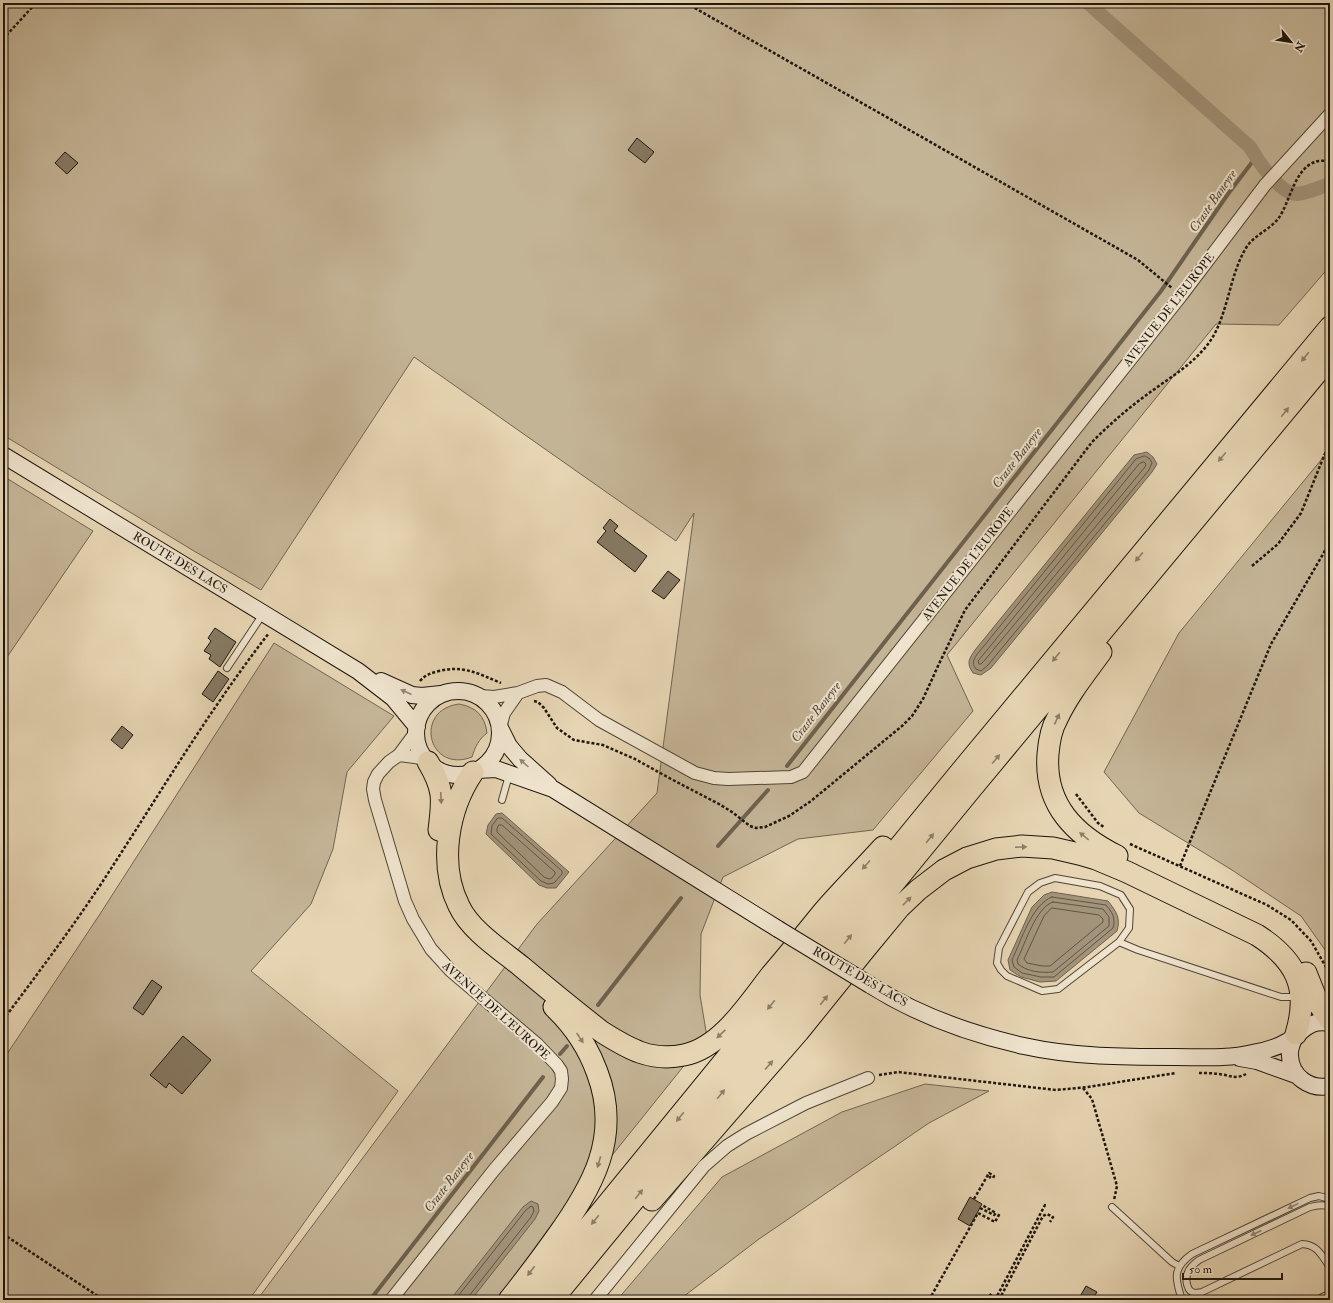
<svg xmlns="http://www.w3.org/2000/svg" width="1333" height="1303" font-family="'IM FELL Double Pica',serif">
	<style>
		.green { fill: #c4b496; stroke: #706552 }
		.water { fill: #a2937a; stroke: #6d614e }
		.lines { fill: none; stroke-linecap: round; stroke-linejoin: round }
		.shore { stroke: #605444; stroke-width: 1 }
		.stream { stroke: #6d614e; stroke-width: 4 }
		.canal { stroke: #a2937a; stroke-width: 14 }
		.building { fill: #867963; stroke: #1d160d }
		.lane-casing { stroke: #4f4636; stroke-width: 8 }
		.street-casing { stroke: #4f4636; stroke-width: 14 }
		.secondary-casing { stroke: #1d160d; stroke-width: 18 }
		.highway-casing { stroke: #1d160d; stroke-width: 23 }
		.path { stroke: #1d160d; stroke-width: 2.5; stroke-dasharray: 3 2; stroke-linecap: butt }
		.lane { stroke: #efe3cd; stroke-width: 6 }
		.street { stroke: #efe3cd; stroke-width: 12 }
		.secondary { stroke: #efe3cd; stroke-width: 16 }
		.highway { stroke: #e6d4b2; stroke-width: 21 }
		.secondary-bridge-casing { stroke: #1d160d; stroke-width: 18; stroke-linecap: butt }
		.secondary-bridge { stroke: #efe3cd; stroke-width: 16 }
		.oneway { fill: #8c7e68 }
		.oneway2 { fill: #908777 }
		.labels { text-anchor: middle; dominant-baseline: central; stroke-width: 4; stroke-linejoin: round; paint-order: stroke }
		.street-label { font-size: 12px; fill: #1d160d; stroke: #efe3cd }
		.water-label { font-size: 13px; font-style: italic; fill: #524839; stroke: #efe3cd }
	</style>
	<rect width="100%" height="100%" fill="#e6d4b2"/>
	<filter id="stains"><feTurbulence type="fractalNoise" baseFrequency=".005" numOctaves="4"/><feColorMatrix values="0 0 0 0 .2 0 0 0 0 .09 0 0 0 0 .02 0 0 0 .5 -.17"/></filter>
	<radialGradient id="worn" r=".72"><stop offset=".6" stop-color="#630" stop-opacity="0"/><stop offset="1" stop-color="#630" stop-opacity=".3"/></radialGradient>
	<!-- green -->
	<path class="green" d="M3,3H1330V266L1279,325L1216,324L947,655L973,711L873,830L798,839L723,877L701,934L700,995L707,1037L496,1300H257L537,924L657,793L694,513L676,541L414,357L261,590L194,551L3,435Z
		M1330,449V957L1301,916L1232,870L1139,813L1104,772L1179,633Z
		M3,476L93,531L3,663Z
		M274,643L394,716L347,772L333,849L311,904L251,971L398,1091L249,1300H3V1060L100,914Z
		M459,704C476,707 485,716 487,733C479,739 475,747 472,757C428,774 413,710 459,704Z
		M925,1084L989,1091L929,1123L759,1239L679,1300H617L722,1177L842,1112Z"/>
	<!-- water -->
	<path class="water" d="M1147,452L1153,457L1157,464L1152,472L991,668L981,675L973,673C966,663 969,659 975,650L1134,455Z
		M502,813L569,872L556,888H547L539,885L486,834L488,825L496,814Z
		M1052,892L1108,901C1116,911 1121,918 1117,931L1056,981L1040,982L1021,977L1010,970L1008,960L1032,907L1044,895Z
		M531,1201L538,1204L539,1211L535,1219L471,1300H450L523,1207Z"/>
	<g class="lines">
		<!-- shore -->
		<path class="shore" d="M1145,456L1150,459L1152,463L1149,470L988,665L981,671L976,669C971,663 974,658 979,652L1136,459Z
			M1144,462L1146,464L1145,467L984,661L981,664H979L978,661L983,655L1139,464Z
			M498,818H502L562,871V874L554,883L548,884L541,881L491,834L492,826Z
			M499,825H502L555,872V874L552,878L549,879L544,877L497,832V829Z
			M1052,897L1106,905C1112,912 1116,918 1113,928L1054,977H1041L1022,973L1014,967L1012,960C1021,941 1032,904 1052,897Z
			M1053,902L1103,909L1109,917V926L1053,972C1041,973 1028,972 1018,964L1017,960C1025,944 1036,907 1053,902Z
			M1052,908L1099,915L1103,919V922L1050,966H1042L1027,963L1024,959L1044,916Z
			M455,1300L526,1210L531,1206L533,1207L534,1211L531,1217L469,1296L468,1300"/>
		<!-- stream -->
		<path class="stream" d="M787,766L1161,291L1228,194L1256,157
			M718,846L768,790
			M598,1005L681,898
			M560,1054L567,1046
			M370,1300L543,1077"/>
		<!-- canal -->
		<path class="canal" d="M1088,3L1250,147C1258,161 1280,194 1297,194C1308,193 1320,187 1330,184"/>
	</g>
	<!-- building -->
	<path class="building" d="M637,138L654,152L645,163L628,150Z
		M65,152L78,163L67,174L55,163Z
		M610,519L618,526L614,531L647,556L635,572L597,542L606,531L603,528Z
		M668,571L680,580L664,599L652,591Z
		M215,628L236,642L220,667L209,659L211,655L204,651L211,641L208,638Z
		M218,671L229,679L213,702L202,694Z
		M122,726L133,735L122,749L111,740Z
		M152,980L162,987L143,1015L133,1008Z
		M183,1036L211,1060L182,1094L169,1083L166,1088L150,1075Z
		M970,1197L982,1204L970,1226L958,1219Z
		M1086,1286L1097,1292L1092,1300H1078Z"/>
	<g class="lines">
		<!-- lane casing -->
		<g class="lane-casing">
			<path id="lane" d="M227,668L263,614
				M502,800L509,775
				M1119,942L1129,928L1130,909L1121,895L1100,886L1055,878L1040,883L1028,892L999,948L997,963L1001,970L1007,976L1042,991L1058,989L1119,942L1138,950L1281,997H1298
				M1112,1207L1172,1262L1179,1266
				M1330,1207C1324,1204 1317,1205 1310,1207L1199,1260C1195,1263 1190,1267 1188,1272C1185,1278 1186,1293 1196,1293C1198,1293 1200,1292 1202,1292L1302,1244C1318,1245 1321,1255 1330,1267
				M1182,1300C1175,1279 1172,1268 1192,1254L1310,1198L1319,1196L1330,1199"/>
		</g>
		<!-- street casing -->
		<g class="street-casing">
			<path id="street" d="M480,696L494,697L518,693L537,686L546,685L562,692L599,720L695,773L714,778L728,779L791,777L803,772L1181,296L1265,185L1330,114
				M500,728L504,713L518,693
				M399,755L415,757L426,759
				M391,1300L494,1170L552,1102L561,1088L562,1079L561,1071L557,1065L537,1044L451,971L431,949L413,919L405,901L375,800L373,789L374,782L378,774L389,762L399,755L416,732
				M595,1300L704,1166L727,1146L746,1134L806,1103L868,1078
				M1323,1300L1330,1297"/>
		</g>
		<!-- secondary casing -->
		<g class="secondary-casing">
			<path id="secondary" d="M3,455L358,671L393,698L417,727
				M381,681L412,695L422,696L441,694
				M416 733a42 42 0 1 1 84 0a42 42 0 1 1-84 0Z
				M500,728L509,746L520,759L549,785
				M477,770L496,769L553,789L778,929
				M870,985C916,1014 970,1034 1024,1046C1073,1057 1125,1057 1175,1057C1201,1057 1228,1059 1253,1053C1265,1051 1278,1047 1288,1041C1304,1032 1307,1019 1330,1023
				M1296,1034C1293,1041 1289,1048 1290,1056C1291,1077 1310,1090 1330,1086
				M1240,1058L1257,1061L1296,1075"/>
		</g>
		<!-- highway casing -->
		<g class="highway-casing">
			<path id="highway" d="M1101,652C1085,674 1068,695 1057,719C1051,729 1049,742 1048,754C1044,805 1075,835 1117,856
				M428,762C444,789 443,799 439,830
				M473,772C448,809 438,864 459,906C470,930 501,950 522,967C548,989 575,1011 602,1032C629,1049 651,1062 684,1055C721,1048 749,1003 771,975C789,954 806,933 823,912C842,890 863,869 883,847
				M1306,973L1318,1003L1330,1020
				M652,1200L799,1031L866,948L899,908L918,890L944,870L967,858L996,849L1022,846L1053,848L1079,854L1096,859L1127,872L1257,935C1296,960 1310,988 1296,1034
				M509,1300C525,1280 540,1260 555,1239C592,1188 622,1137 597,1072C588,1047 573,1025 554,1007
				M529,1300L963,769L1330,327
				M552,1300L971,789L1330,357"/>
		</g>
		<!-- path -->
		<path class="path" d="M686,3L1138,260L1172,288
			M3,39L36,3
			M1252,566L1278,544L1301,513L1330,441
			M420,681C425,675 431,673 439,671C464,665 479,674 501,683
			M534,701L538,702L544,708L557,728L574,740L603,745L635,759L671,779L719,804L732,812L750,826L756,828L765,827L789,816L811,801L902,726L912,716L923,699L938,666L965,610L1092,442C1109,425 1126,410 1145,396C1170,377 1202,360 1216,331C1229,304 1231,273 1246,248C1253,236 1269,230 1278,219C1290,203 1294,169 1315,162C1319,160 1325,161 1330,161
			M1076,794L1098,823L1105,828
			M1130,844L1267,905L1291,920L1311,941L1330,974
			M1180,866L1271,644L1330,542
			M3,1020C36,976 69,932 99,887C155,802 206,714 269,633
			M1199,1073C1205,1073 1212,1073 1218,1074C1231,1075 1234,1080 1246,1074
			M879,1075L898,1072L1056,1090L1088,1087L1176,1073
			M1083,1088L1092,1099L1117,1186L1114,1200
			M974,1199L989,1173L994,1176L993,1178L990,1177L989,1178
			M980,1208L994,1215L996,1213L982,1205
			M3,1234L104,1300
			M929,1300L978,1213L995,1222L1000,1213
			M986,1300L992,1293
			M995,1300L1045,1205L1047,1206
			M999,1300L1043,1216L1047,1214L1053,1217L1050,1222"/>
		<!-- lane -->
		<use href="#lane" class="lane"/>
		<!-- street -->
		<use href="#street" class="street"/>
		<!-- secondary -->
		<use href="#secondary" class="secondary"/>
		<!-- highway -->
		<use href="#highway" class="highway"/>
		<!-- secondary-bridge casing -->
		<g class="secondary-bridge-casing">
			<path id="secondary-bridge" d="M778,929L870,985"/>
		</g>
		<!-- secondary-bridge -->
		<use href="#secondary-bridge" class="secondary-bridge"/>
	</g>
	<!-- one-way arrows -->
	<defs><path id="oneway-solid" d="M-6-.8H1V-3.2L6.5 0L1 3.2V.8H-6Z"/></defs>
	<g class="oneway">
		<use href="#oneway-solid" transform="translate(1305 357) rotate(129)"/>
		<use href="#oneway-solid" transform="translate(1285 412) rotate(-51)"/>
		<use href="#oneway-solid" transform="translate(1222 457) rotate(130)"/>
		<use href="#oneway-solid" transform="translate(1139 557) rotate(130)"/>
		<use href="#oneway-solid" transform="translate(1056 657) rotate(129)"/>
		<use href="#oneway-solid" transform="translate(1057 719) rotate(-65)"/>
		<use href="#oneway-solid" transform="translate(996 759) rotate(-50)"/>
		<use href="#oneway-solid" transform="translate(441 798) rotate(87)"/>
		<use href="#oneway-solid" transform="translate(1084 836) rotate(-141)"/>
		<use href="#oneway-solid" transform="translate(930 838) rotate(-51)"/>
		<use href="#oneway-solid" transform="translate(1021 847) rotate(-3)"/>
		<use href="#oneway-solid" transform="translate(866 865) rotate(132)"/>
		<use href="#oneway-solid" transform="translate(907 901) rotate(-45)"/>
		<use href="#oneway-solid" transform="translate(848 939) rotate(-51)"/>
		<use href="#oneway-solid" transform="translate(824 1000) rotate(-51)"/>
		<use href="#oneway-solid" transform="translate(771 1005) rotate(129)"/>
		<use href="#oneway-solid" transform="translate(721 1034) rotate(137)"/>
		<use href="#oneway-solid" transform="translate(580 1038) rotate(56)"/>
		<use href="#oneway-solid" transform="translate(769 1065) rotate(-49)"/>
		<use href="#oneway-solid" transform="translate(721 1094) rotate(-51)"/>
		<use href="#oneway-solid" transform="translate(680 1117) rotate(129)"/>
		<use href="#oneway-solid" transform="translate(599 1162) rotate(106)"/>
		<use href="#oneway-solid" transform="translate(639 1194) rotate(-51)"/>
		<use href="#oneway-solid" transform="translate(595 1220) rotate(129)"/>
		<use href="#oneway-solid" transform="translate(531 1271) rotate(127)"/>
	</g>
	<g class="oneway2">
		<use href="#oneway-solid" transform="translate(406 692) rotate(-156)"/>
		<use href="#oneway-solid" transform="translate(524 763) rotate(-138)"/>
		<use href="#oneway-solid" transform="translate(1293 1206) rotate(154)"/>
		<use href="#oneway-solid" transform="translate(1256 1233) rotate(155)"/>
	</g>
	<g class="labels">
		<!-- street labels -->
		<g class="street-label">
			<text transform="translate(1169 310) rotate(-52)">AVENUE DE L'EUROPE</text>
			<text transform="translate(180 563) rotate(31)">ROUTE DES LACS</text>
			<text transform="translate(968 564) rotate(-52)">AVENUE DE L'EUROPE</text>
			<text transform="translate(860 977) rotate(30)">ROUTE DES LACS</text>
			<text transform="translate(496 1011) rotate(42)">AVENUE DE L'EUROPE</text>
		</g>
		<!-- water labels -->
		<g class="water-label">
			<text transform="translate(1213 201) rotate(-55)">Craste Baneyre</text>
			<text transform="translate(1017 458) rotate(-52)">Craste Baneyre</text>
			<text transform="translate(816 712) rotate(-52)">Craste Baneyre</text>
			<text transform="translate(449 1182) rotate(-52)">Craste Baneyre</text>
		</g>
	</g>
	<!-- margin -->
	<rect width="1333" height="1303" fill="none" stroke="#e6d4b2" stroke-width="16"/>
	<rect x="4" y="4" width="1325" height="1295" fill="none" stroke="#1d160d" stroke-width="2"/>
	<rect x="8" y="8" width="1317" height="1287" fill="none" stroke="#1d160d"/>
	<!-- north arrow -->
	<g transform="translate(1291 42) rotate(120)" stroke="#efe3cd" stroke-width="3" paint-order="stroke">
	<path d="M0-3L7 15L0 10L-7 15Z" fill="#1d160d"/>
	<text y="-6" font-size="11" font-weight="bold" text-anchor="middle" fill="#1d160d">N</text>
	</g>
	<!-- scale -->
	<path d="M1183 1273v6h99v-6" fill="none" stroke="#1d160d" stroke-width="2"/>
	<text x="1189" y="1273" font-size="12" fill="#1d160d" stroke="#efe3cd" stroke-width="3" paint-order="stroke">50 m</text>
	<rect width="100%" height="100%" filter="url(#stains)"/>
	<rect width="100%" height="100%" fill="url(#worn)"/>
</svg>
